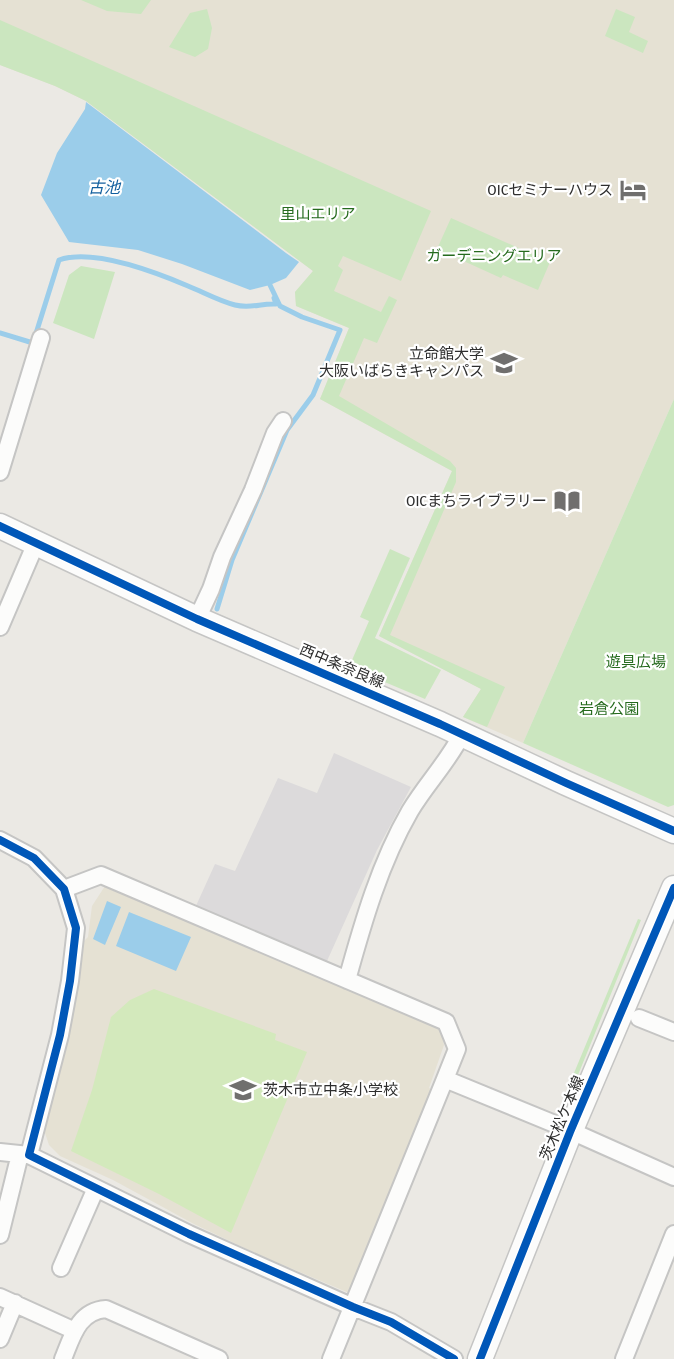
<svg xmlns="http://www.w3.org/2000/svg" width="674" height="1359" font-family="'Fira Sans Condensed','Noto Sans JP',sans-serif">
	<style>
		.industrial { fill: #dcdadb }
		.education { fill: #e5e1d3 }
		.green { fill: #cbe6bf }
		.pitch { fill: #d3e9bc }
		.water { fill: #9bcdea }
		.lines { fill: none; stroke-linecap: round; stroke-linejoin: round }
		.stream { stroke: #9bcdea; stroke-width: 5 }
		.street-casing { stroke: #c5c5c4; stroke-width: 20 }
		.secondary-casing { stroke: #c5c5c4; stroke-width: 27 }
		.street { stroke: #fcfcfb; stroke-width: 16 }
		.secondary { stroke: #fcfcfb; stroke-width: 24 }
		.cycleway-casing { stroke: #fff; stroke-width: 11 }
		.cycleway { stroke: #0057b8; stroke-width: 8 }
		.labels { text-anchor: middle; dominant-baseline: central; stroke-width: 4.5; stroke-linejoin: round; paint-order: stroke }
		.poi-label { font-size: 15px; fill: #2e2e2e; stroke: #fff; text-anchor: end }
		.park-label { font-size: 15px; fill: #266b1e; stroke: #fff }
		.street-label { font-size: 15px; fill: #2e2e2e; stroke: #fff }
		.water-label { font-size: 16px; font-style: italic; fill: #125f9e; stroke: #fff }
	</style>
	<rect width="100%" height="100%" fill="#ebe9e4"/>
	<!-- industrial -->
	<path class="industrial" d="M334,753L411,787L377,850L327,961L195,908L215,864L235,871L278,778L317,793Z"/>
	<!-- education -->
	<path class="education" d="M0,0H674V399L523,743L463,717L481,689L379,636L452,471L320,399L349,328L296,306L295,292L313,271L86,101L55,86L0,65Z
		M105,886L440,1024L444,1045L429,1088L437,1092L357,1288L349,1293L255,1253L194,1224L113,1180L60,1156L49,1145L44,1130L45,1116L79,946L88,937L92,906Z"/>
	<!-- green -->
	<path class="green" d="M81,0H151L141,14L107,11Z
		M207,9L212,28L208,49L195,57L169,47L190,13Z
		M616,9L635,17L629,32L648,41L643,53L605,36Z
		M0,20L431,211L401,281L343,256L338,266L343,270L334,291L381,312L389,296L397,300L377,343L364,338L339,396L450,461L456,468V482L390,635L505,687L487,727L463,717L481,689L379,636L452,471L320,399L349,328L296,306L295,292L313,271L86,101L55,86L0,65Z
		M451,218L550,262L538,290L503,275L501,278L437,249Z
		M81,266L115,272L94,339L53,323L69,275Z
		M674,399V805L668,807L523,743Z
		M390,549L410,558L375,638L441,670L425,699L349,667L369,621L360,617Z
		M638,919L641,920L578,1075L574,1073Z"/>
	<!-- pitch -->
	<path class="pitch" d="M154,989L276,1034L275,1040L307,1052L231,1233L159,1194L71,1151L92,1090L111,1017L130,1000Z"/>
	<!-- water -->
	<path class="water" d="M86,102L286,253L299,262L286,278L270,285L250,290L182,264L138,250L69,242L41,195L57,153L85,109Z
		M107,901L121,907L105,945L93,939Z
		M129,912L191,937L176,971L116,946Z"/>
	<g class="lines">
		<!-- stream -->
		<path class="stream" d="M0,333L33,343L59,260C94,248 155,272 188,286C203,292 219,301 235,305C251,309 261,303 276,304L274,298
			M217,609L232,560L287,430L313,395L340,330L302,317L280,306L270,285"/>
		<!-- street casing -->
		<g class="street-casing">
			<path id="street" d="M0,472L41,338
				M197,619L211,589L222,557L253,490L275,433L283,421
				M0,627L36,543
				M0,840L34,858L64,889L76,928L70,981L60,1035L29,1155L189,1234L353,1307L391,1322L454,1359
				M64,889L101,875L446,1022L457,1049L445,1079L562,1127L674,1177
				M347,980C363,922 380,863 410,811C426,784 448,762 462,734
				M639,1018L674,1032
				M0,1152L29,1155
				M0,1235L20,1154
				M61,1268L96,1188
				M0,1297L75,1331
				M0,1339L15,1303
				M63,1359C72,1337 78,1311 106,1309L219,1359
				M331,1359L445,1079
				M624,1359L674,1234"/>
		</g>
		<!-- secondary casing -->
		<g class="secondary-casing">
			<path id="secondary" d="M0,526L197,619L440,724L566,783L674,831
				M480,1359L570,1132L674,888"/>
		</g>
		<!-- street -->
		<use href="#street" class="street"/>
		<!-- secondary -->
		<use href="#secondary" class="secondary"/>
		<!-- cycleway casing -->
		<g class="cycleway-casing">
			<path id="cycleway" d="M0,526L197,619L440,724L566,783L674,831
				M0,840L34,858L64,889L76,928L70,981L60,1035L29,1155L189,1234L353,1307L391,1322L454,1359
				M480,1359L570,1132L674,888"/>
		</g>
		<!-- cycleway -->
		<use href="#cycleway" class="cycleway"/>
	</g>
	<!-- icons -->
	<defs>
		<g id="hotel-bare" transform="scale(2.07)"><path d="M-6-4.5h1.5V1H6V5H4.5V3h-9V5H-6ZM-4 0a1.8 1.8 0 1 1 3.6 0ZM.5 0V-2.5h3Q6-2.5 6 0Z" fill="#706f6e" stroke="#fff" stroke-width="2.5" paint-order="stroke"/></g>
		<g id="university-bare" transform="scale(2.07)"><path d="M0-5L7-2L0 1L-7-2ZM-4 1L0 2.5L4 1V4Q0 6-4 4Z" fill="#706f6e" stroke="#fff" stroke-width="2.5" paint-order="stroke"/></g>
		<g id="library-bare" transform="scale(2.07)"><path d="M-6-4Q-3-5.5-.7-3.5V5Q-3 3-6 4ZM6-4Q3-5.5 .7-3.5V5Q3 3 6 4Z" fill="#706f6e" stroke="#fff" stroke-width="2.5" paint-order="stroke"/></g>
		<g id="school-bare" transform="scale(2.07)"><path d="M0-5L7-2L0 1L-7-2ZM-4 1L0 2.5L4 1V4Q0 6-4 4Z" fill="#706f6e" stroke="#fff" stroke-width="2.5" paint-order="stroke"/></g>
	</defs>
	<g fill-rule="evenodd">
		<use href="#hotel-bare" x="633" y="190"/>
		<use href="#university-bare" x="504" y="363"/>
		<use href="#library-bare" x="567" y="501"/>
		<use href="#school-bare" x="243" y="1090"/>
	</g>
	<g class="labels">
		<!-- poi labels -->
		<g class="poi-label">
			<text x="613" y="190">OICセミナーハウス</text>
			<text x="484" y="354">立命館大学<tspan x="484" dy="17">大阪いばらきキャンパス</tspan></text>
			<text x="547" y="501">OICまちライブラリー</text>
			<text x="263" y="1090" text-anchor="start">茨木市立中条小学校</text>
		</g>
		<!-- park labels -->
		<g class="park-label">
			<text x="318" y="214">里山エリア</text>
			<text x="494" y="256">ガーデニングエリア</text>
			<text x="636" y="662">遊具広場</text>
			<text x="609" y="709">岩倉公園</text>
		</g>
		<!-- street labels -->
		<g class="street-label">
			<text transform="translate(342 666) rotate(23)">西中条奈良線</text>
			<text transform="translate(562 1118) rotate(-67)">茨木松ケ本線</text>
		</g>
		<!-- water labels -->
		<g class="water-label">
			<text x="104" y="187">古池</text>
		</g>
	</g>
</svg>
